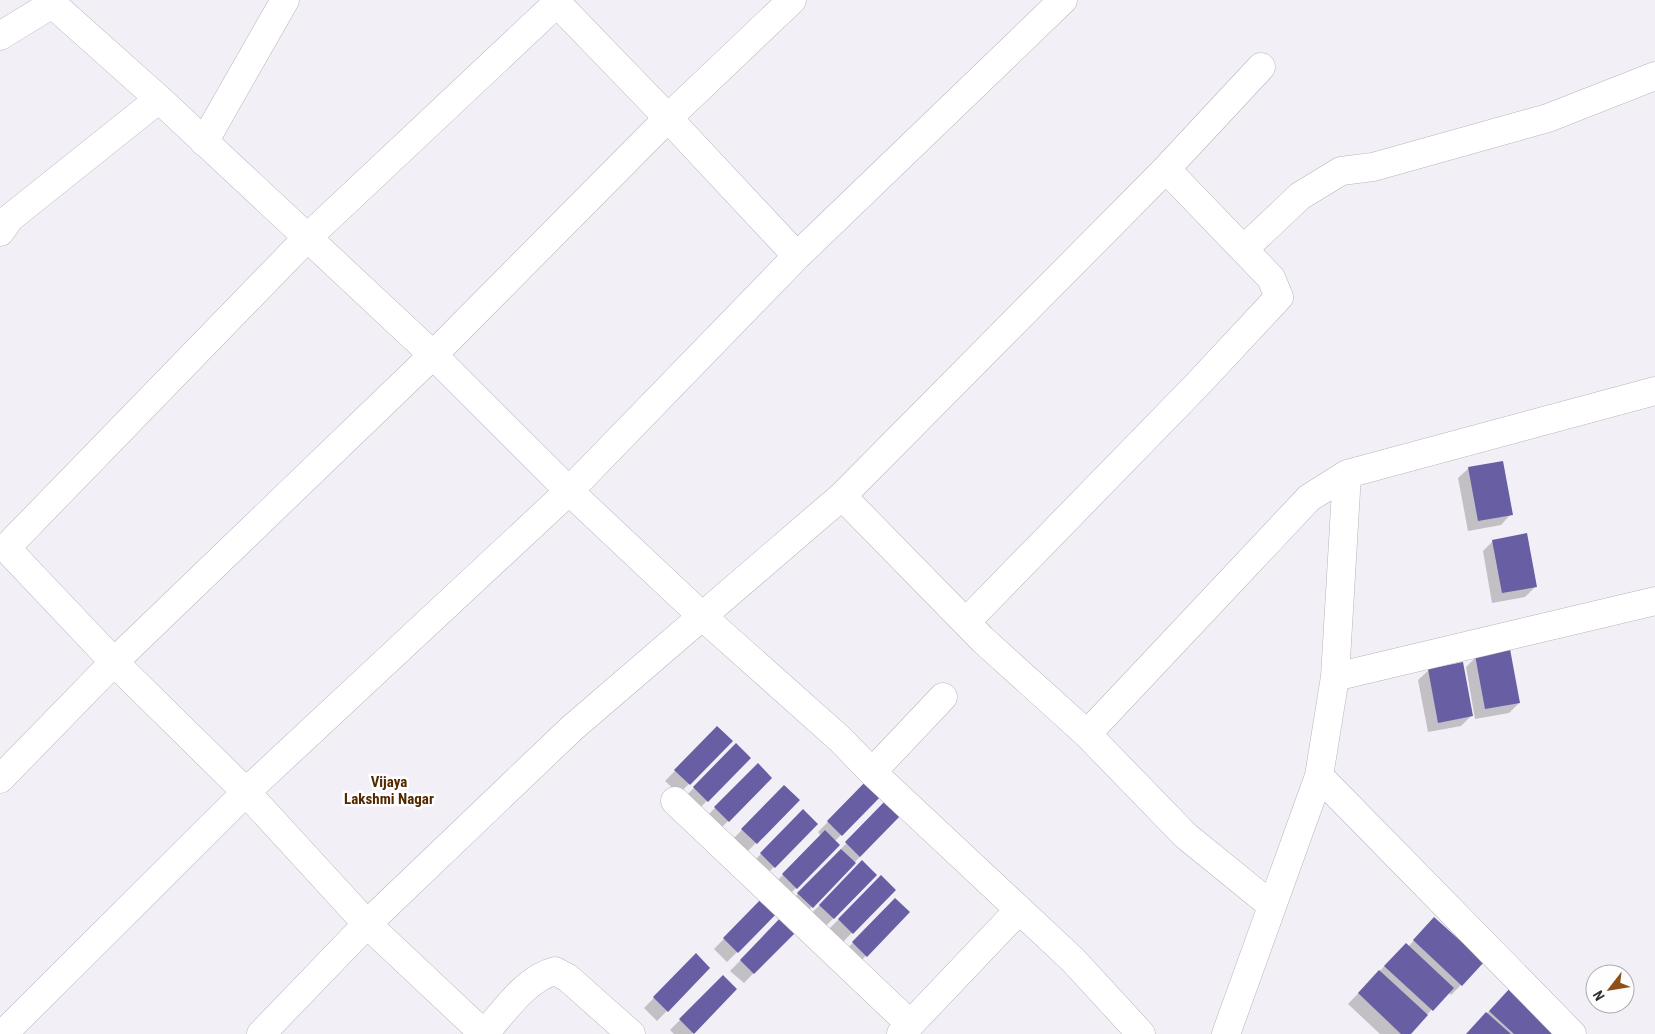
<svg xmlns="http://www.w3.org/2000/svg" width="1655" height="1034" font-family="'Roboto Condensed',sans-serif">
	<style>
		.shadow { fill: #0003 }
		.building { fill: #675ea3 }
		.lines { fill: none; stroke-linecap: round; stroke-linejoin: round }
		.minor-casing { stroke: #b8b4bb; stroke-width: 29 }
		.minor { stroke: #fff; stroke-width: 28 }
		.labels { text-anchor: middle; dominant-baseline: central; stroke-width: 5; stroke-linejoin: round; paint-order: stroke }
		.neighbourhood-label { font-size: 15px; font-weight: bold; fill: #532900; stroke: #fefeff }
	</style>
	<rect width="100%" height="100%" fill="#f3eff7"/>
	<!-- shadow -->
	<path class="shadow" d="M1469,468L1511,514L1501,525L1468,531L1458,478Z
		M1493,541L1535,587L1525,597L1492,603L1483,551Z
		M1476,657L1519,703L1509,713L1475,719L1466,667Z
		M1429,670L1471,716L1461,726L1428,732L1418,680Z
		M717,728L731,741L679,794L665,781Z
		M736,745L749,758L697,811L684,798Z
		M758,765L771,778L718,831L705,818Z
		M870,779L883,792L835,841L839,845L786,898L773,885L821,836L818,832Z
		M785,786L798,800L746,853L732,840Z
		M888,800L902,813L802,917L788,904Z
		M803,811L816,824L764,877L751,864Z
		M862,862L875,875L823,929L809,916Z
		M881,877L894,890L842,943L828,930Z
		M766,896L780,909L727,962L714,949Z
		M895,899L908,912L856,966L843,953Z
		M783,917L796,930L744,983L730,971Z
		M1424,929L1461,985L1451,995L1448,992L1409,1034H1380L1348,1004L1396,954L1408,947Z
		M696,955L709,968L657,1021L644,1008Z
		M723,977L736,989L692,1034H674L670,1030Z
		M1501,999L1557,1034H1467Z"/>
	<!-- building -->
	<path class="building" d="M1503,461L1513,515L1478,521L1468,467Z
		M1527,533L1537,587L1502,593L1492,540Z
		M1510,649L1520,703L1485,709L1475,655Z
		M1463,662L1473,716L1438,723L1428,669Z
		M717,726L733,741L690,785L674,770Z
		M736,743L751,758L708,802L693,787Z
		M758,763L772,778L729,822L714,807Z
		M870,777L885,792L842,836L827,821Z
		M784,785L800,800L757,844L741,829Z
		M888,798L903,813L860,857L845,842Z
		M803,809L818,824L775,868L760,853Z
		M825,830L840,845L797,889L782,874Z
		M841,849L856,863L813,908L797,893Z
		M862,860L877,875L834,919L819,905Z
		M881,875L896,890L853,934L838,919Z
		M766,894L781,909L738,953L723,938Z
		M895,898L910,912L867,957L852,942Z
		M783,915L798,930L754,974L740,960Z
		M1434,917L1484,962L1462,986L1413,940Z
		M1406,943L1454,988L1433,1011L1384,966Z
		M696,953L710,968L668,1012L653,997Z
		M1379,970L1428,1015L1411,1034H1401L1358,993Z
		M723,975L737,989L694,1034L679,1019Z
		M1511,987L1559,1034H1514L1489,1011Z
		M1486,1012L1511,1034H1466Z"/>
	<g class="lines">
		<!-- minor casing -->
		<g class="minor-casing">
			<path id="minor" d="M48,0L159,99L433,355L569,491L703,617L840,739L872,772L1073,960L1141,1034
				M0,36L52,4
				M204,142L285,0
				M0,232L10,218L159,99
				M1244,249L1300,196L1341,171L1373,167L1548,118L1655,76
				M842,496L983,640L1087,734L1186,836L1271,905
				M966,622L1196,386L1279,297L1271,278L1166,169
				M1335,677L1655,601
				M1087,734L1309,498L1347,474L1655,391
				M872,772L943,697
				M1319,776L1572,1034
				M0,779L114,662L433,355L668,118L792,0
				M675,801L910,1024
				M3,1034L246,792L569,491L797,256L1063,0
				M261,1034L367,924L571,729L842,496L1166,169L1261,67
				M484,1034L367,924L246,792L114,662L6,548L307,238L557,3L668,118L797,256
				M484,1034C504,1012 525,979 555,971L568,978L631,1034
				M901,1034L1019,910
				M1226,1034L1319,776L1335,677L1347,474"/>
		</g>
		<!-- minor -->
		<use href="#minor" class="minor"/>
	</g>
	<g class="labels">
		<!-- neighbourhood labels -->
		<g class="neighbourhood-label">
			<text x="389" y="782">Vijaya<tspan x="389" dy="17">Lakshmi Nagar</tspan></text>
		</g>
	</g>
	<!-- north arrow -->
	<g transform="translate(1610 989) rotate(239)"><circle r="24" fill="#fefeff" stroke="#acacad"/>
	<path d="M0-4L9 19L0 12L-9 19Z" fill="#8e5015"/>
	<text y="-8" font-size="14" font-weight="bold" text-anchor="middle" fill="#323033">N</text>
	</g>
</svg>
